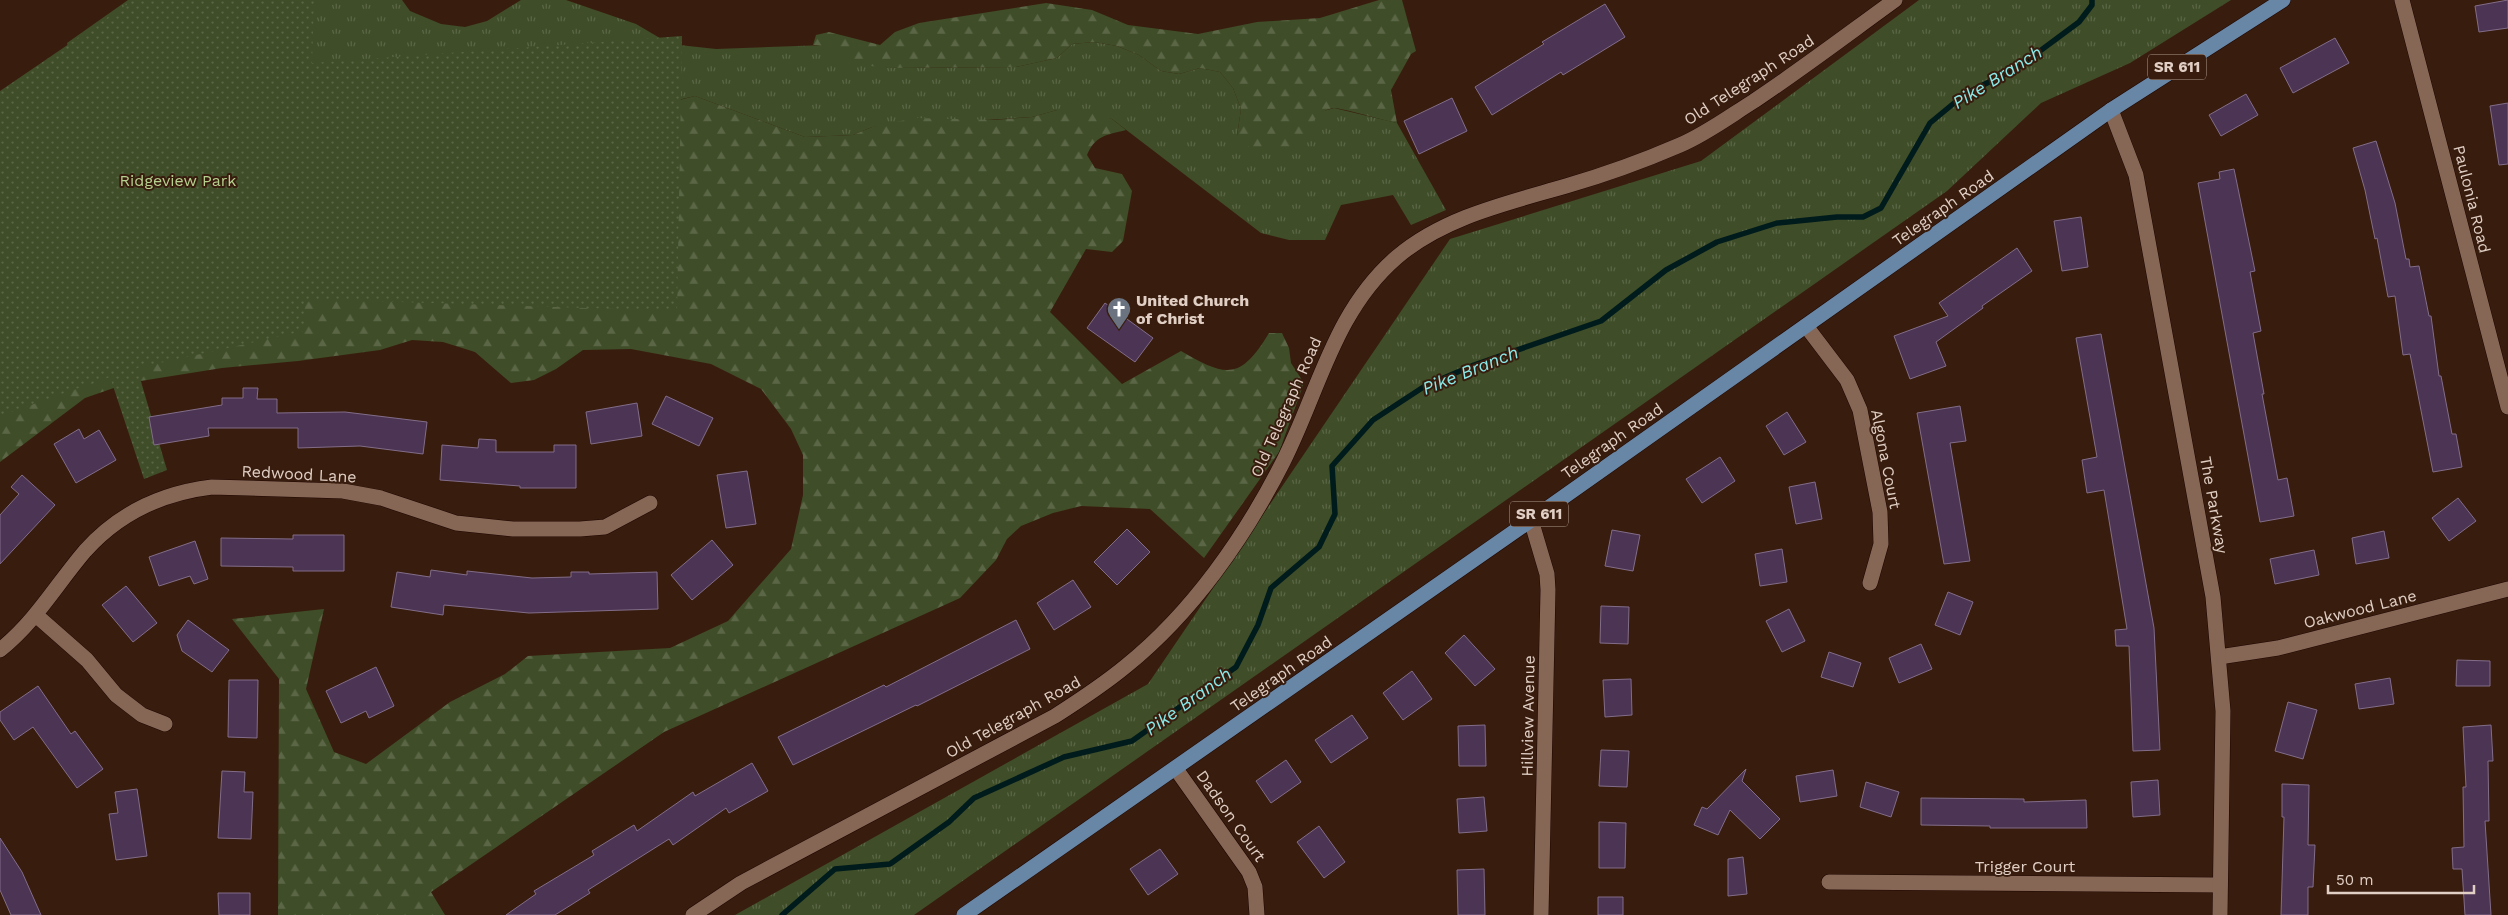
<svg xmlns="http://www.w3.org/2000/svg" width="2508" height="915" font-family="'Work Sans',sans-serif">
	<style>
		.grass { fill: url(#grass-tufts) }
		.forest { fill: url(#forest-firs) }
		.park { fill: url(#park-dots) }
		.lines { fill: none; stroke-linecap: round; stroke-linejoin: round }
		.stream { stroke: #001b1b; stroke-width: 5.5 }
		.building { fill: #4c3454; stroke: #826d89 }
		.street-casing { stroke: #1e0600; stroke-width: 16 }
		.secondary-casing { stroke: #1e0600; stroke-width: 16 }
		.primary-casing { stroke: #1e0600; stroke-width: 16 }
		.street { stroke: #866655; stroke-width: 15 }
		.secondary { stroke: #866655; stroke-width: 15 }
		.primary { stroke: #6886a6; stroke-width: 15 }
		.labels { text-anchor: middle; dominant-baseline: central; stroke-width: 4; stroke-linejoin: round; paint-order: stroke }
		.shield { fill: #381d0e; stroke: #ae9a8e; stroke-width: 1 }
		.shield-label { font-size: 15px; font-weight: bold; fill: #e1cfc5 }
		.street-label { font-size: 16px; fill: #e1cfc5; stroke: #381d0e }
		.park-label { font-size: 16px; fill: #b6d08f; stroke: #381d0e }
		.poi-label { font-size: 16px; font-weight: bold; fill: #e1cfc5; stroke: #381d0e; text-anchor: start }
		.water-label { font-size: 18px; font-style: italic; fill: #89e9e9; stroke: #381d0e }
	</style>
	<defs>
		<pattern id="grass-tufts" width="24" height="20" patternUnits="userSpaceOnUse" patternTransform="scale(1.25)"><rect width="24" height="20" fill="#3f4d28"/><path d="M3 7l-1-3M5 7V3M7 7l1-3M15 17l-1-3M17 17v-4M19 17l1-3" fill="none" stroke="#5a6646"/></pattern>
		<pattern id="forest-firs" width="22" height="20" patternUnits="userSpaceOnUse" patternTransform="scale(1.25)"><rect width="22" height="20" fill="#3f4d28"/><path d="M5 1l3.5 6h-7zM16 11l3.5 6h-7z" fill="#5a6646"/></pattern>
		<pattern id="park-dots" width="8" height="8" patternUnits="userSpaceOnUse" patternTransform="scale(1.25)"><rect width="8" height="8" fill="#3f4d28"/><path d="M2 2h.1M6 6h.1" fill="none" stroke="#5a6646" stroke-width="1.8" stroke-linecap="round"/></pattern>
	</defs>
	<rect width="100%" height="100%" fill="#381d0e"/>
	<!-- grass -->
	<path class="grass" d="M128,0H402L410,11L441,24L465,27L487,21L521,0H566L636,24L670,44L716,49L825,45L888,68L1016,67L1057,58L1072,44L1094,42L1117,46L1139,55L1161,71L1179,74L1200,68L1220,72L1233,88L1241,109L1237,136L1334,108L1397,123L1446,210L1411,225L1393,195L1341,205L1325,240H1289L1261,233L1112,119L1057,110L1032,117L872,127L853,135L805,137L695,96L656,105L72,69L67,43Z
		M1919,0H2231L2130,63L2041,103L1947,191L914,915H735L1148,684L1450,239L1701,161Z"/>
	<!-- forest -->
	<path class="forest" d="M1379,0H1402L1416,51L1411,54L1391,90L1397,123C1387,121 1338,107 1333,108C1314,112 1311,127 1300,139C1284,157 1258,150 1239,143L1237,136L1241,109L1233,88L1220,72L1200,68L1179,74L1161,71L1139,55L1117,46L1094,42L1072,44L1057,58L1016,67L888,68L846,63C837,49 830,45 813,45L816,35L829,32L880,45L895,32L919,23L1046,3L1092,10L1128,25L1198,34L1257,22L1320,18Z
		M695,96L805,137L853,135L872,127L915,118L994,120L1032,117L1057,110L1082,109L1112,119L1126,130C1106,135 1095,136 1087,155L1095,168L1122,174L1132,191L1123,241L1112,252L1086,249L1050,312L1122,384L1181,351C1226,377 1240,381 1269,333H1282L1289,348L1291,363L1304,383L1279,452L1204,558L1150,509L1081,506L1053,513L1021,526L1007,539L996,560L960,598L664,732L431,892L445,915H278L279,679L232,619L324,609L306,689L334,752L366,764L450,702L505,674L528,656L670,648L728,621L791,549L803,495V455L791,429L761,389L711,364L631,349L583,350L556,369L534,380L511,383L475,352L443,342L412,340L380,350L298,361L222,368L128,383L85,398L0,462V274Z"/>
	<!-- park -->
	<path class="park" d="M128,0H314L312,63L682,36L677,311L305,299L304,331L137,368L167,470L144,479L110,377L0,416V91L129,3Z"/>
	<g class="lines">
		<!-- stream -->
		<path class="stream" d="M782,915L835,869L890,864L949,822L974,798L1064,757L1132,741L1236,667L1258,625L1271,588L1319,547L1335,514L1332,466L1373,420L1425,386L1474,365L1601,321L1666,270L1717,242L1777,223L1837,217H1863L1881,208L1930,123L1965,94L2017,68L2079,22L2092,5V0"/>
	</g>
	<!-- building -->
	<path class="building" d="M2508,0V28L2479,32L2475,6Z
		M1605,4L1625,37L1563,75L1561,72L1492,115L1475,87L1544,44L1542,42Z
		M2335,38L2349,63L2293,93L2280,68Z
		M2246,94L2258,115L2221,136L2209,115Z
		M1452,98L1467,131L1419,154L1404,121Z
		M2508,103V164L2499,165L2490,106Z
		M2376,141L2395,203L2406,259H2409L2410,267L2419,266L2429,316H2431L2439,376H2441L2452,434H2456L2462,467L2433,472L2410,354L2403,355L2395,296L2388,297L2377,238L2375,239L2365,190L2353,148Z
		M2234,169L2255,271L2250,272L2261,331L2253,333L2264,394H2262L2278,480L2287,478L2294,516L2260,522L2198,183L2220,179L2219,172Z
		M2081,217L2088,267L2062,271L2054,221Z
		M2017,248L2032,271L1982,306L1983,308L1936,342L1946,366L1910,379L1894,336L1948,316L1939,303Z
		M1105,303L1153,338L1135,362L1087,328Z
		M2101,334L2154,628L2160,750L2133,751L2129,646H2116L2115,630L2127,629L2104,490L2087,493L2082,460L2097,457L2076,338Z
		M243,388H258L257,399H277V413L345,412L427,422L423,454L360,446L298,448V428H208L209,436L154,445L149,417L222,405V398H243Z
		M666,396L713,418L699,446L652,424Z
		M637,403L642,436L591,444L586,412Z
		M1960,406L1966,441L1950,443L1970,561L1944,564L1917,413Z
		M1787,412L1806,442L1784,455L1766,426Z
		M79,429L84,439L99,430L116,460L76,483L54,444Z
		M479,439L496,440V452H554V445H576V488H520V486L440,480L442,445L478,448Z
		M1720,457L1735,481L1702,503L1686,479Z
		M747,471L756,524L726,528L717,475Z
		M22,475L55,505L0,564V515L19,494L11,487Z
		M1815,482L1822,519L1796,524L1789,487Z
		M2458,498L2476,521L2449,541L2432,518Z
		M1127,529L1150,552L1117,585L1094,562Z
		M1612,530L1640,535L1633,571L1605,566Z
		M2384,531L2389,558L2356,564L2352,538Z
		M293,535H344V571H293V567L221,566V538L293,539Z
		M712,540L733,565L692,600L671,575Z
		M195,541L208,579L194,584L190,576L159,586L149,557Z
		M1782,549L1787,582L1760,586L1755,554Z
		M2314,550L2319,575L2275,584L2270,559Z
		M431,570L467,575V571L532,578L571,577V572H589V574L657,572L658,609L529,613L444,605L443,615L391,607L397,572L430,577Z
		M1073,580L1091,607L1054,630L1037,603Z
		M126,586L157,623L133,642L102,605Z
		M1948,592L1973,602L1960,635L1935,625Z
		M1601,606L1629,607L1628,644L1600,643Z
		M1789,609L1805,641L1782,652L1766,621Z
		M188,620L229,650L212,672L182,651L177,635Z
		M1016,620L1030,649L917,706L916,705L793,765L778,737L884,685L886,687Z
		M1464,635L1495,669L1475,686L1445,653Z
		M1921,644L1932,669L1899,683L1889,658Z
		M1829,652L1861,663L1853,687L1821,677Z
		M2457,660L2490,661V686H2456Z
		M376,667L394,706L369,718L366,711L341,723L326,691Z
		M1412,671L1432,699L1403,720L1383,693Z
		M2390,678L2394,704L2359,709L2355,684Z
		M1631,679L1632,715L1605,717L1603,680Z
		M229,680H258L257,738L228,737Z
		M38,686L71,734L75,731L103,769L77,788L33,727L14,740L0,720V712Z
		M2288,702L2317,710L2303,759L2275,751Z
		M1352,715L1368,738L1331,763L1315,740Z
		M1485,725L1486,766H1459L1458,726Z
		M2491,725L2493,761H2488L2489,821H2485L2491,915H2465L2462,869H2453L2452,848L2464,847L2463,787H2466L2463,727Z
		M1601,750L1629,751L1627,787L1599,786Z
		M1286,760L1301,782L1271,803L1256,781Z
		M752,763L768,791L729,813L726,808L673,845L669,839L588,890L590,893L555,915H506L536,894L534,891L594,855L592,851L634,825L637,831L693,792L695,796Z
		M1746,769L1742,781L1780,819L1760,839L1730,810L1718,835L1694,825L1702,807L1707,809Z
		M1833,770L1837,796L1800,802L1796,776Z
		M222,771L245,772L244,792H253L251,839L218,838Z
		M2158,780L2160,815L2133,817L2131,782Z
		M1866,782L1899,792L1891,817L1860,807Z
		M2282,784L2309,785L2308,845H2315L2313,887H2308V915H2281L2284,817H2282Z
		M137,789L147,856L116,860L109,814L118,813L115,792Z
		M1484,797L1487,831L1459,833L1457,799Z
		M1921,798L2024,799V802L2086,800L2087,828H1990V826L1921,825Z
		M1599,822L1626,823L1625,868H1599Z
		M1319,826L1345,862L1324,878L1297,842Z
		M0,838L22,872L41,915H11L0,890Z
		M1160,849L1178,874L1148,895L1130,869Z
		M1743,857L1747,894L1728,896V859Z
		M1484,869L1485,915H1458L1457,870Z
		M218,893H250V915H219Z
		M1598,897H1623V915H1598Z"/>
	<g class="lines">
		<!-- street casing -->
		<g class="street-casing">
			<path id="street" d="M2402,0L2508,407
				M1806,326L1847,380L1860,410L1880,512L1881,544L1870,583
				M1531,520L1547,574L1548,590L1541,915
				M37,616L87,660L116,695L142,715L165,724
				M0,650C36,621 56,585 85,551C119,513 162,493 212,487L343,491L381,498L456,523L513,529H580L605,527L650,503
				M2219,657L2278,648L2508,589
				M1176,769L1249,872L1255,887L1257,915
				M1829,882L2220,885
				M693,915L741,883L1055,716C1080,700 1103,685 1126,666C1192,613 1245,537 1283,462C1319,391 1334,311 1397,257C1444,217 1508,203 1566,186C1604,175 1643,161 1680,145C1706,134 1730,116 1754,101C1802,69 1848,34 1895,0"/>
		</g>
		<!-- secondary casing -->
		<g class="secondary-casing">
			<path id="secondary" d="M2111,110L2136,175L2213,597L2223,711L2220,915"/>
		</g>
		<!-- primary casing -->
		<g class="primary-casing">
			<path id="primary" d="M964,915L1531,520L2111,110L2283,0"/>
		</g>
		<!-- street -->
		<use href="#street" class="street"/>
		<!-- secondary -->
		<use href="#secondary" class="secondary"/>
		<!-- primary -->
		<use href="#primary" class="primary"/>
	</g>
	<!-- icons -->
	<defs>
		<g id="church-pin" transform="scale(1.25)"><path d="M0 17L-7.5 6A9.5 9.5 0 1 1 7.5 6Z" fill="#6b7280" stroke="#381d0e"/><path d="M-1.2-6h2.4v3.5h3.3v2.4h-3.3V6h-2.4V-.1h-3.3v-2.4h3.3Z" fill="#fff"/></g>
	</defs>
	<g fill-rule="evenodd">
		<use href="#church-pin" x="1119" y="309"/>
	</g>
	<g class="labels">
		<!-- shield labels -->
		<g class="shield">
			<rect x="2148" y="54.5" width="58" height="25" rx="4"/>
			<rect x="1510" y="501.5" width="58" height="25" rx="4"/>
		</g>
		<g class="shield-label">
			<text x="2177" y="67">SR 611</text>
			<text x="1539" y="514">SR 611</text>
		</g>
		<!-- street labels -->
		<g class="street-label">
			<text transform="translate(1749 80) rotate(-33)">Old Telegraph Road</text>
			<text transform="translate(2472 199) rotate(76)">Paulonia Road</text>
			<text transform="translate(1943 208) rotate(-35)">Telegraph Road</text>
			<text transform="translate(1286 407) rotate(-66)">Old Telegraph Road</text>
			<text transform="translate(1612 441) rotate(-35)">Telegraph Road</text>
			<text transform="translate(1886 459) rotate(79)">Algona Court</text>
			<text transform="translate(299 474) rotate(3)">Redwood Lane</text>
			<text transform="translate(2214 505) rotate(80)">The Parkway</text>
			<text transform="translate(2360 609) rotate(-14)">Oakwood Lane</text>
			<text transform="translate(1281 674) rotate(-35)">Telegraph Road</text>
			<text transform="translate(1528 716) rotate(-89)">Hillview Avenue</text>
			<text transform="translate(1013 717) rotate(-29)">Old Telegraph Road</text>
			<text transform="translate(1231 816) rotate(55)">Dadson Court</text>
			<text x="2025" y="866">Trigger Court</text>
		</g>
		<!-- park labels -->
		<g class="park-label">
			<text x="178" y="180">Ridgeview Park</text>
		</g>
		<!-- poi labels -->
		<g class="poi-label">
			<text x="1136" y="300">United Church<tspan x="1136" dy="18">of Christ</tspan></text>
		</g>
		<!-- water labels -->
		<g class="water-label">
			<text transform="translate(1997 77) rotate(-32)">Pike Branch</text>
			<text transform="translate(1470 370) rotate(-22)">Pike Branch</text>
			<text transform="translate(1188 701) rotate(-36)">Pike Branch</text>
		</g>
	</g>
	<!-- scale -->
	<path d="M2328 885v8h146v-8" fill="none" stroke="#e1cfc5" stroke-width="2.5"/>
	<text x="2336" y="885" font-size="15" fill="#e1cfc5" stroke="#381d0e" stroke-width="4" paint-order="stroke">50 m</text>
</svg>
